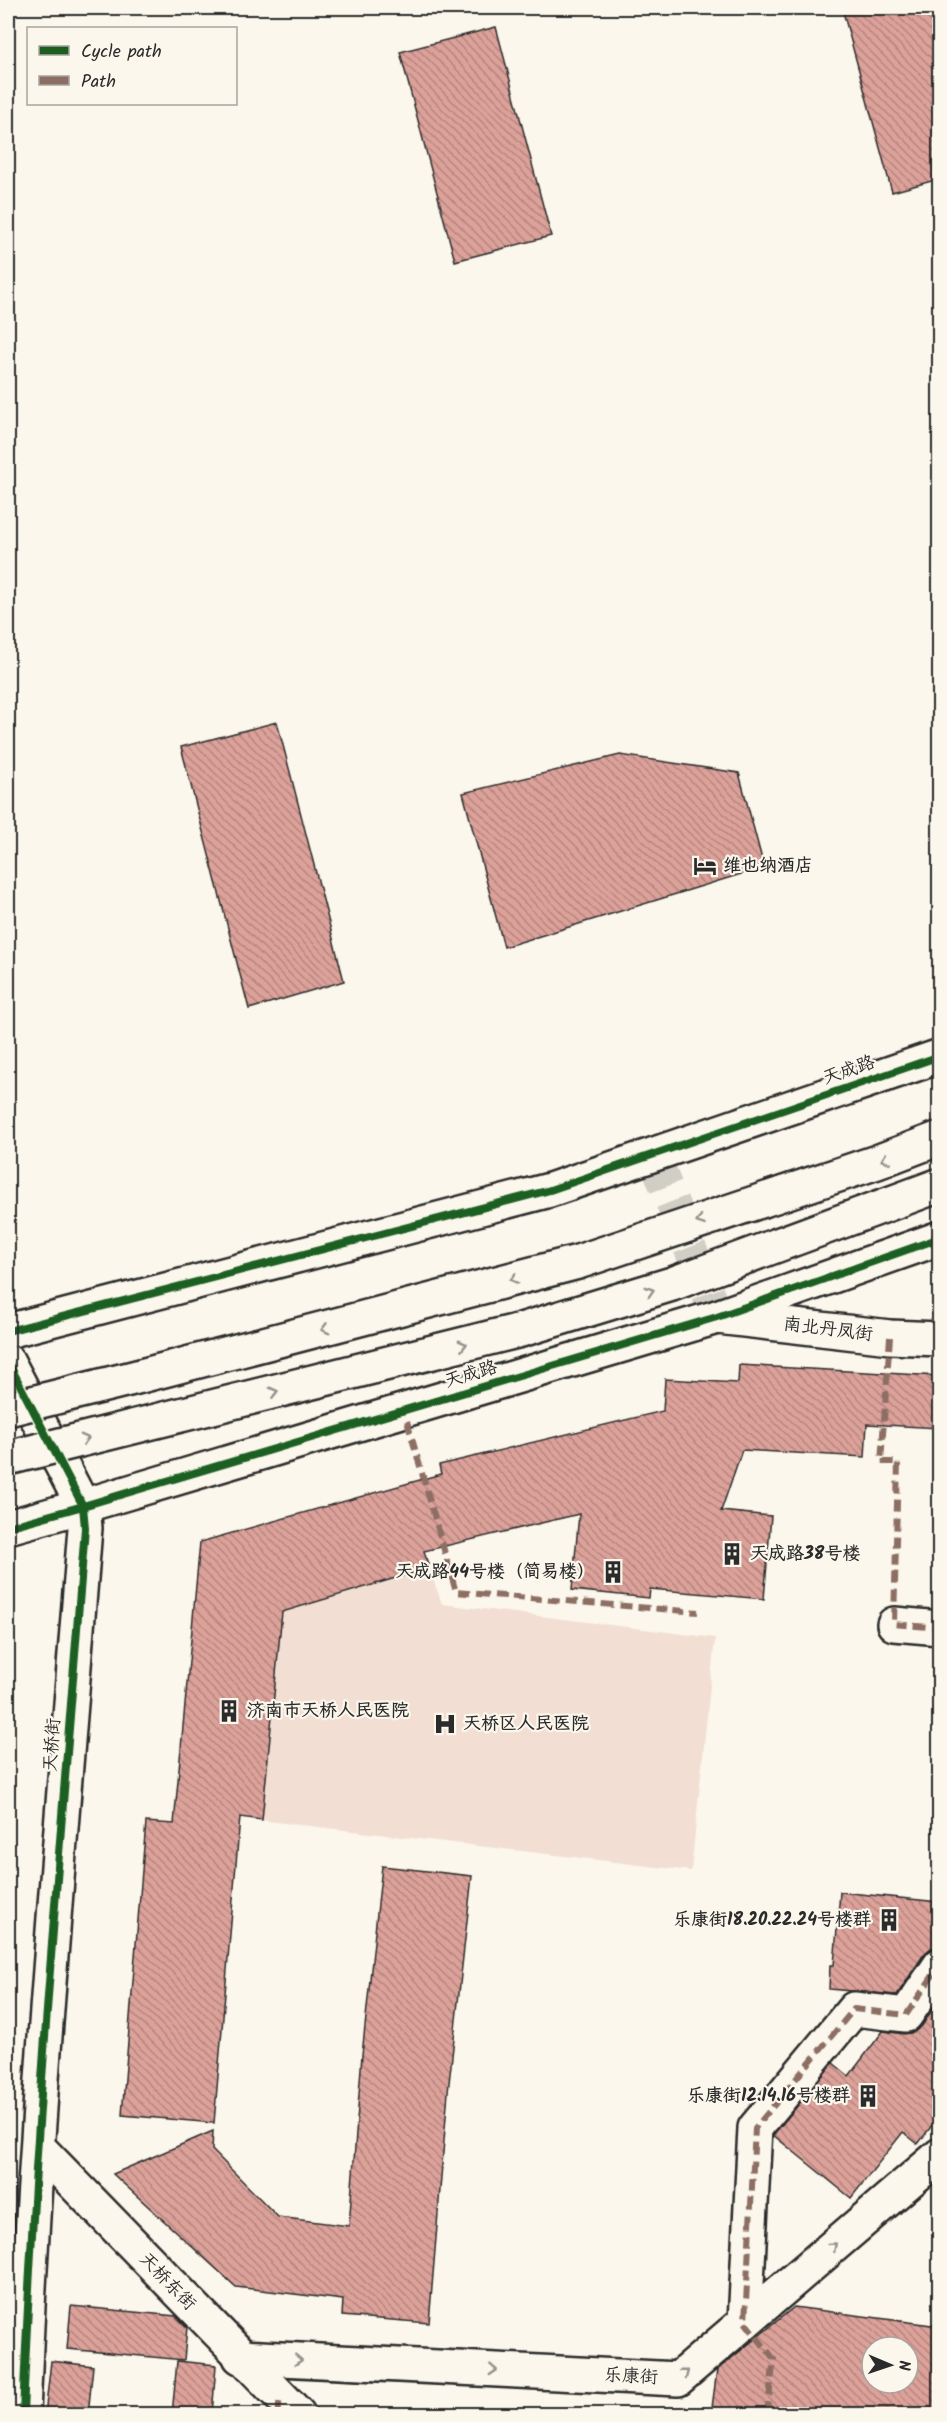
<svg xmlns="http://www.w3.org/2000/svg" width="947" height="2422" font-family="Kalam,'LXGW WenKai TC',sans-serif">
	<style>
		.built { fill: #f2ded3 }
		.building { fill: url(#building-back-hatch); stroke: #2b2b2b; stroke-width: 1.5; fill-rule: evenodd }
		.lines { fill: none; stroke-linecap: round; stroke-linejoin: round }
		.tertiary-tunnel { stroke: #d1cec5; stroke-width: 33; stroke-dasharray: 33 16; stroke-linecap: butt }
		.minor-casing { stroke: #2b2b2b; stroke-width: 38 }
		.tertiary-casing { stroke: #2b2b2b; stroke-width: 38 }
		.primary-casing { stroke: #2b2b2b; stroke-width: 38 }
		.minor { stroke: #fbf7ec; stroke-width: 33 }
		.tertiary { stroke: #fbf7ec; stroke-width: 33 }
		.primary { stroke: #fbf7ec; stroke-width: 33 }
		.trunk-bridge-casing { stroke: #2b2b2b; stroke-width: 38; stroke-linecap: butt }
		.trunk-bridge { stroke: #fbf7ec; stroke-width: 33 }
		.quiet { stroke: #8d6e63; stroke-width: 6; stroke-dasharray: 12 6; stroke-linecap: butt }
		.cycleway-casing { stroke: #fbf7ec; stroke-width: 11 }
		.cycleway { stroke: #1b5e20; stroke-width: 8 }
		.oneway { stroke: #93918c }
		.labels { text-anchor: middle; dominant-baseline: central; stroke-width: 4.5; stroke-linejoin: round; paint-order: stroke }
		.poi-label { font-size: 18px; font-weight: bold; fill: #2b2b2b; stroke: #fbf7ec; text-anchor: start }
		.street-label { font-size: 18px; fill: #2b2b2b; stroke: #fbf7ec }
	</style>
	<defs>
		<pattern id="building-back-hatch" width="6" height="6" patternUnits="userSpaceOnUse" patternTransform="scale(1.5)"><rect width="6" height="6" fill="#dca29a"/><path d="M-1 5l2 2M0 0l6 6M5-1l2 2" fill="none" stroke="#b3847e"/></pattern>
	</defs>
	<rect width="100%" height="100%" fill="#fbf7ec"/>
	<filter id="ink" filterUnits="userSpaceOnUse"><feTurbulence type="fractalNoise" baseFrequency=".0167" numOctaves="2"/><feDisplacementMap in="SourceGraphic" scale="12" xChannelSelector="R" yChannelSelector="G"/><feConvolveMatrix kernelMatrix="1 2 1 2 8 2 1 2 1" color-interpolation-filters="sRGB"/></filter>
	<g filter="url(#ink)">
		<!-- built -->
		<path class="built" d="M407,1483L429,1568L442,1604L715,1638L691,1871L176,1810L200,1542Z"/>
		<!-- building -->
		<path class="building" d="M842,8H939V179L892,192Z
			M496,27L551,236L455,261L400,52Z
			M277,722L344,981L249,1009L181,747Z
			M620,755L739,773L764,867L504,947L463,793Z
			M739,1365L939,1376V1428L867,1424L865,1457L742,1450L721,1511L771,1516L764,1599L650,1589L649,1598L572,1590L579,1514L424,1551L429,1568L282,1612L262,1820L240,1817L214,2123L122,2115L146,1822L174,1824L200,1542L441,1474L439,1465L663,1411L665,1379L738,1383Z
			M382,1866L472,1876L448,2092L429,2323L342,2316L343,2300L236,2287L113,2174L213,2131L212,2150L278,2217L349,2226L362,2055Z
			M840,1892L939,1902V1947L931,1948L924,1954L897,1995L829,1989L830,1965H834Z
			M939,1999V2116L918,2144L903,2132L851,2198L773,2135L833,2063L849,2076L883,2031L904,2034L914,2032L922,2026Z
			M71,2306L176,2316L187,2327L184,2360L67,2349Z
			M794,2307L939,2326V2415H711L717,2370ZM872,2347H908V2383H872Z
			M51,2361L93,2366L88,2415H45Z
			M177,2361L216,2365L212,2415H172Z"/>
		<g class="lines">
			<!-- tertiary-tunnel -->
			<path class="tertiary-tunnel" d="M654,1156L717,1317"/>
			<!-- minor casing -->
			<g class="minor-casing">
				<path id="minor" d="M894,1624L940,1628
					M745,2322L755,2128L854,2009L906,2015L940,1965
					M240,2357L678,2379L940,2155"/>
			</g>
			<!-- tertiary casing -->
			<g class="tertiary-casing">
				<path id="tertiary" d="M717,1317L890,1337L940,1339
					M8,1362L83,1506L85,1528C62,1823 35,2119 23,2414
					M38,2147L298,2414"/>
			</g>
			<!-- primary casing -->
			<g class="primary-casing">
				<path id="primary" d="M8,1331L550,1190L940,1056
					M8,1527L83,1506L717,1317L940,1238"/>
			</g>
			<!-- minor -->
			<use href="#minor" class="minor"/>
			<!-- tertiary -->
			<use href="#tertiary" class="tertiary"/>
			<!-- primary -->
			<use href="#primary" class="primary"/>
			<!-- trunk-bridge casing -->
			<g class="trunk-bridge-casing">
				<path id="trunk-bridge" d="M8,1409L133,1378L578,1262L877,1162L940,1138
					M8,1458L521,1330L672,1284L940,1185"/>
			</g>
			<!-- trunk-bridge -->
			<use href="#trunk-bridge" class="trunk-bridge"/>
			<!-- quiet -->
			<path class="quiet" d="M890,1337L881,1462H898L894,1624L940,1628
				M407,1421L456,1592L698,1612
				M278,2414L280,2397
				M767,2414L774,2359L745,2322L755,2128L854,2009L906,2015L940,1965"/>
			<!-- cycleway casing -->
			<g class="cycleway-casing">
				<path id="cycleway" d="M8,1331L550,1190L940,1056
					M8,1362L83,1506L85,1528C62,1823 35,2119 23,2414
					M8,1527L83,1506L717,1317L940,1238"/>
			</g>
			<!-- cycleway -->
			<use href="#cycleway" class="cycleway"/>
		</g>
		<!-- one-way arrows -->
		<defs><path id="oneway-chevron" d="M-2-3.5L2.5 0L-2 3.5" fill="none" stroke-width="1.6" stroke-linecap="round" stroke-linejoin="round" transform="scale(1.5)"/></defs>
		<g class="oneway">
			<use href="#oneway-chevron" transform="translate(885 1159) rotate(160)"/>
			<use href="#oneway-chevron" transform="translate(700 1221) rotate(161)"/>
			<use href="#oneway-chevron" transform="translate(514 1279) rotate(165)"/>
			<use href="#oneway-chevron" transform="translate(650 1291) rotate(-17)"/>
			<use href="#oneway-chevron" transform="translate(325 1329) rotate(165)"/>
			<use href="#oneway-chevron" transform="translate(463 1345) rotate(-14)"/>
			<use href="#oneway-chevron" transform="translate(274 1392) rotate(-14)"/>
			<use href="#oneway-chevron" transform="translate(85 1439) rotate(-14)"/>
			<use href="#oneway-chevron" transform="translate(833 2246) rotate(-41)"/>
			<use href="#oneway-chevron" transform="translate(298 2360) rotate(3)"/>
			<use href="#oneway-chevron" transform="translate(493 2370) rotate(3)"/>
			<use href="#oneway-chevron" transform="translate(685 2373) rotate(-38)"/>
		</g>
	</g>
	<!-- icons -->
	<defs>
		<g id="hotel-bare" transform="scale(1.8)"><path d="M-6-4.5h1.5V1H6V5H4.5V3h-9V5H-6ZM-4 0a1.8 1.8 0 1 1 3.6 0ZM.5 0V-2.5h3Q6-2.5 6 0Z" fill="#2b2b2b" stroke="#fbf7ec" stroke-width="2.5" paint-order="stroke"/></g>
		<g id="building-bare" transform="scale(1.8)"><path d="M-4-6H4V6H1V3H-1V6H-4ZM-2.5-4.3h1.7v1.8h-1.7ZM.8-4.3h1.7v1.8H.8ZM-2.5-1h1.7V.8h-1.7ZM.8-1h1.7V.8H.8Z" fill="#2b2b2b" stroke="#fbf7ec" stroke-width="2.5" paint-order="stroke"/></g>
		<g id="hospital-bare" transform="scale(1.8)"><path d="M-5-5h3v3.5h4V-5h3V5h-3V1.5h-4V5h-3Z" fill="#2b2b2b" stroke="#fbf7ec" stroke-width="2.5" paint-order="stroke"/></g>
	</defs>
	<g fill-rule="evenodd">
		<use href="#hotel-bare" x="705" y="866"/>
		<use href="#building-bare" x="732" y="1554"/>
		<use href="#building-bare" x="613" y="1572"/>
		<use href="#building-bare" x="229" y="1711"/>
		<use href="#hospital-bare" x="445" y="1724"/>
		<use href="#building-bare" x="889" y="1920"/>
		<use href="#building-bare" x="868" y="2096"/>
	</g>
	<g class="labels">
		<!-- poi labels -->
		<g class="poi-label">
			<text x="723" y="866">维也纳酒店</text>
			<text x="750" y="1554">天成路38号楼</text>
			<text x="595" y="1572" text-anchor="end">天成路44号楼（简易楼）</text>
			<text x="247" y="1711">济南市天桥人民医院</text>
			<text x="463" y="1724">天桥区人民医院</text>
			<text x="871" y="1920" text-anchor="end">乐康街18.20.22.24号楼群</text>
			<text x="850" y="2096" text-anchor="end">乐康街12.14.16号楼群</text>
		</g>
		<!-- street labels -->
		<g class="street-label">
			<text transform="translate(849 1071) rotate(-19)">天成路</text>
			<text transform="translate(828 1330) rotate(7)">南北丹凤街</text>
			<text transform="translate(471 1375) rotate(-17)">天成路</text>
			<text transform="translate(53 1745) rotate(-86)">天桥街</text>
			<text transform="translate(167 2282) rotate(46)">天桥东街</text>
			<text transform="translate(631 2377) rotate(3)">乐康街</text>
		</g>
	</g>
	<!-- margin -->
	<rect width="947" height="2422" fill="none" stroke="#fbf7ec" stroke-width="30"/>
	<rect x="15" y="15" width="917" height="2392" fill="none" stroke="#2b2b2b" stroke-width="2" filter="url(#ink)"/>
	<!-- legend -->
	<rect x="27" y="27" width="210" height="78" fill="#fbf7ec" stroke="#a8a59f" stroke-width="1.5"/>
	<rect x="39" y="46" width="30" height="9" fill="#1b5e20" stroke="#a8a59f" stroke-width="1.5"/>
	<text x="81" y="57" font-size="18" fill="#2b2b2b">Cycle path</text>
	<rect x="39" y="76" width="30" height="9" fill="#8d6e63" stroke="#a8a59f" stroke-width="1.5"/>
	<text x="81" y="87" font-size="18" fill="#2b2b2b">Path</text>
	<!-- north arrow -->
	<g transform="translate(890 2365) rotate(92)"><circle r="28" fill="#fbf7ec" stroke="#a8a59f" stroke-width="1.5"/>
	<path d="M0-4.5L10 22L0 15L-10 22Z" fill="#2b2b2b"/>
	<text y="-9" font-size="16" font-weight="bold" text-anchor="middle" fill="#2b2b2b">N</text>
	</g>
</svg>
